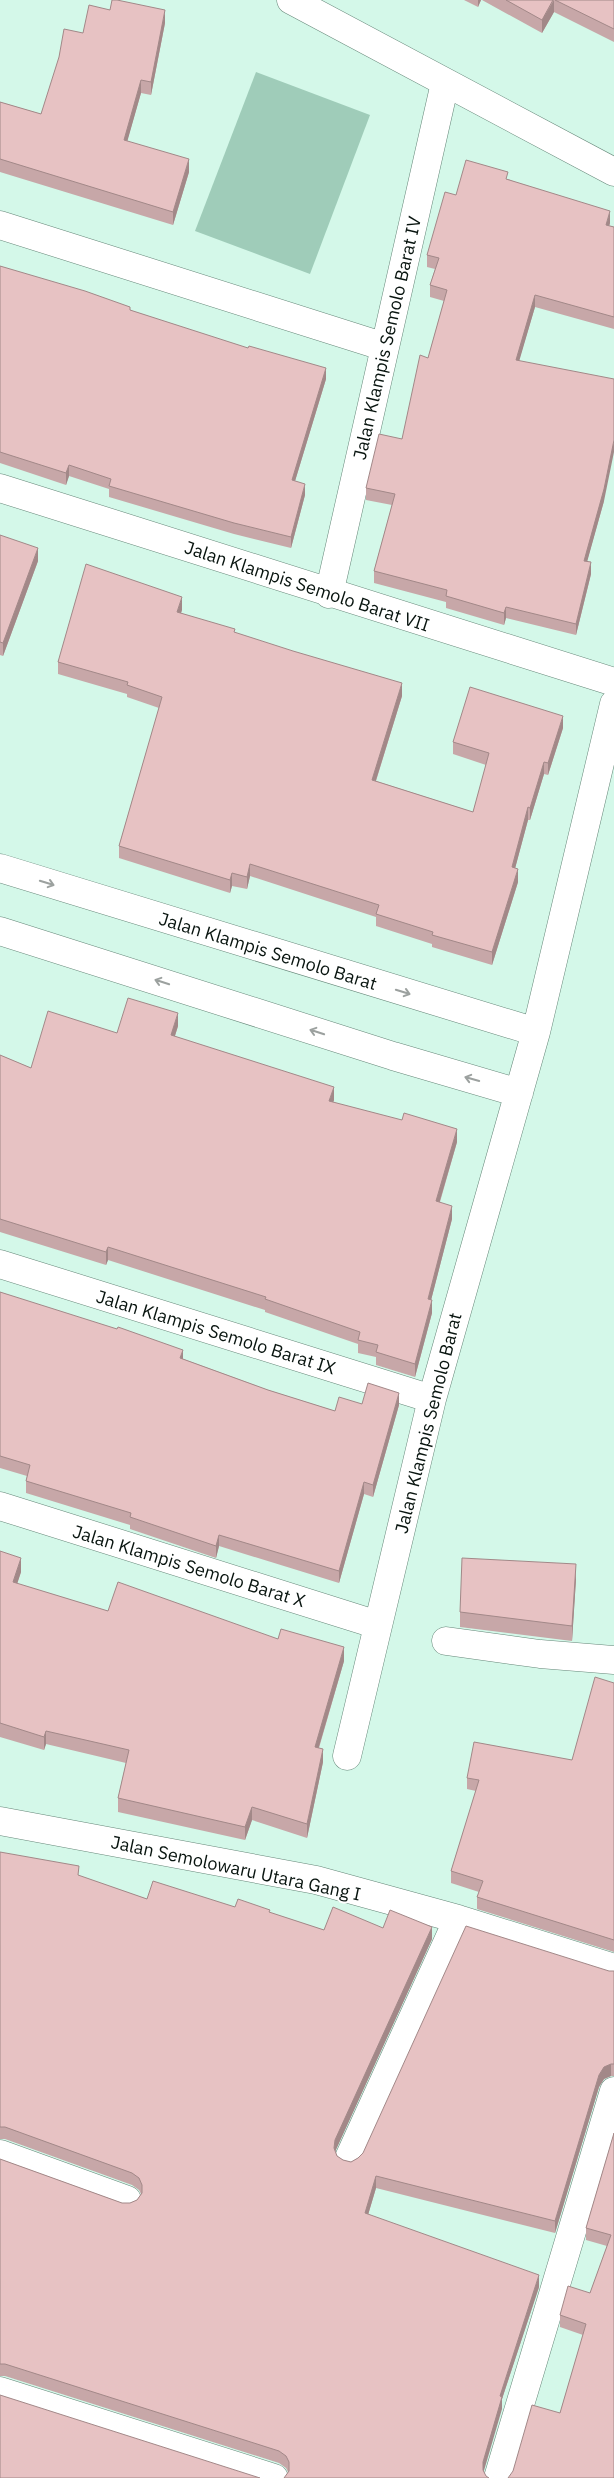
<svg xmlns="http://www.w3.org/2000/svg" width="614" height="2478" font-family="'IBM Plex Sans',sans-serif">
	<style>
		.green { fill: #9fccb9 }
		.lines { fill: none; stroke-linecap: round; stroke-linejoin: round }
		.minor-casing { stroke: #668779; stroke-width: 29 }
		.minor { stroke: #fff; stroke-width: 28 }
		.wall { fill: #c7a7a8 }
		.shaded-wall { fill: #a28888 }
		.building { fill: #e7c2c3; stroke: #a28888 }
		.oneway { stroke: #9ca19f }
		.labels { text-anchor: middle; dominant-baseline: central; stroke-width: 4; stroke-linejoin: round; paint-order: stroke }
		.street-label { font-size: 18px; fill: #08140f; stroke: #fff }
	</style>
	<rect width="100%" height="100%" fill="#d4f8e9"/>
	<!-- green -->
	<path class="green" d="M256,72L370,115L310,274L195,231Z"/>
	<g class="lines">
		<!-- minor casing -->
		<g class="minor-casing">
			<path id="minor" d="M291,0L614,172
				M0,225L385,347
				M0,488L614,682
				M329,594L445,83
				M0,868L536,1032
				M0,931L393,1056L519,1093
				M0,1264L432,1399
				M0,1506L378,1625
				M446,1641L540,1654L614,1660
				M347,1756L432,1399L536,1032L614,704
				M0,1821L316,1880L458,1919L614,1968
				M0,2154L127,2200
				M349,2158L458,1919
				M0,2391L274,2478
				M498,2478L614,2091"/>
		</g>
		<!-- minor -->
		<use href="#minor" class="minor"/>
	</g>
	<!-- wall -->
	<path class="wall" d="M464,0H481L478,7Z
		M482,0H614V42L554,12L542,33Z
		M165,23L151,95L141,93L127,141L189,172L173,225L0,172V102L41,114L83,33Z
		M508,179L610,223L609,226L614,227V329L535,307L519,360L604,501L587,561L591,574L576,635L506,618L504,625L446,608V602L374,583V571L392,505L366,500V488L402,439L428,358L444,301L430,297V285L435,269L427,267V255L456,195Z
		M0,266L130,310L326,379L295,481L305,495L291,548L234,534L109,497V489L69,476L66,485L0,463Z
		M0,535L38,561L3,656L0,655Z
		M182,610L181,613L402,696L376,781L473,812L486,765L453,754V742L563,728L548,775L544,774L530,820H528L515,868L518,882L492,965L432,947V944L376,926V917L250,876L247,889L232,886L230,893L119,858V846L159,708L127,697V694L58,674V662Z
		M178,1026L175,1036L334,1100L333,1102L457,1142L440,1202L452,1219L431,1300L432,1313L415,1377L376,1365V1357L358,1353V1344L265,1312V1310L108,1260L106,1265L0,1232V1055L31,1068L117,1033Z
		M0,1292L268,1390L335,1411L362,1404L399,1405L373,1497L364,1494L339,1583L219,1546L216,1558L130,1529V1525L26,1493V1481L27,1476L0,1468Z
		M0,1551L21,1572L17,1584L108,1611L278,1639L344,1661L319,1748L323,1762L307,1838L252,1820L245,1840L118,1812V1798L126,1763L46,1744L44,1750L0,1737Z
		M576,1579L572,1641L460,1627V1612Z
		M614,1683V1952L477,1909V1897L479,1892L451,1883V1871L476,1791L467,1789V1778L572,1760Z
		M0,1852L79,1876L147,1899L235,1907L270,1913L324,1930L383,1928L432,1939L335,2151L337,2156L343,2160L351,2162L358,2158L609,1971H614V2076H611L604,2079L599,2087L555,2233L376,2188L368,2215L539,2287L502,2399V2409L288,2472L286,2468L279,2463L5,2376H0V2159L122,2203H130L137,2200L141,2194L139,2190L132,2185L5,2139H0Z
		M614,2133V2478L560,2413L583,2335L560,2327V2315L590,2293L607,2246L586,2240V2228Z"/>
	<!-- shaded-wall -->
	<path class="shaded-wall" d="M478,0H481L478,7Z
		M554,0V12L542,33V20Z
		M165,10V23L151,95V82Z
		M141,80V93L124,153V140Z
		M189,159V172L173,225V212Z
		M610,211V223L606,237V225Z
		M535,295V307L516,372V360Z
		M326,368V379L292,491V480Z
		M614,440V452L604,501L584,573V561Z
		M69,465V476L66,485V473Z
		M305,484V495L291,548V537Z
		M38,548V561L3,656V643Z
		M591,562V574L576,635V624Z
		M182,597V610L177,624V612Z
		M506,607V618L504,625V613Z
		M402,683V696L372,793V780Z
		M563,716V728L548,775V763Z
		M544,762V774L530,820V808Z
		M528,807V820L512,880V867Z
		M250,864V876L247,889V877Z
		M518,869V882L492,965V952Z
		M232,873V886L230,893V880Z
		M178,1013V1026L171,1048V1035Z
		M334,1087V1100L329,1114V1101Z
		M457,1129V1142L436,1214V1201Z
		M452,1206V1219L428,1312V1299Z
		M108,1247V1260L106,1265V1252Z
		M432,1300V1313L415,1377V1364Z
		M183,1350V1362L180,1358Z
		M399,1393V1405L373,1497V1485Z
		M364,1482V1494L339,1583V1571Z
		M219,1535V1546L216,1558V1546Z
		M21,1558V1572L13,1596V1582Z
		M576,1564V1579L572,1641V1626Z
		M344,1647V1661L315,1760V1747Z
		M46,1731V1744L44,1750V1737Z
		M323,1749V1762L307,1838V1824Z
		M252,1807V1820L245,1840V1827Z
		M432,1927V1939L335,2152L334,2148L335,2140Z
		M611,2064V2076L604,2079L599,2087L555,2233V2221L599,2075L604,2067Z
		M376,2176V2188L365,2225V2213Z
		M539,2275V2287L502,2399V2409L483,2474V2462L500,2396Z"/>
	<!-- building -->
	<path class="building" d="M112,0H117L165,10L151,82L141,80L124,140L189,159L173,212L0,159V102L41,114L59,57L64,29L83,33L89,5L110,10Z
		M506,0H553L542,20Z
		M555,0H614V29Z
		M466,160L508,172L506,179L610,211L606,225L614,227V317L535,295L516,360L614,379V440L604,489L584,561L591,562L576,624L506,607L504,613L446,596L447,590L374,571L395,494L366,488L379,434L402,439L420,355L428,358L447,290L430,285L439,258L427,255L445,192L456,195Z
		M0,266L85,291L130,307V310L248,348L249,346L326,368L292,480L305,484L291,537L234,523L109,486L111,479L69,465L66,473L0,452Z
		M0,535L38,548L3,643L0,642Z
		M86,564L182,597L177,612L235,629L234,632L293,651L402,683L372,780L473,812L489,753L453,742L470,687L563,716L548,763L544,762L530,808L528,807L512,867L518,869L492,952L432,935L433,932L376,914L379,905L250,864L247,877L232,873L230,880L119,846L162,697L127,685L128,682L58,662Z
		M128,998L178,1013L171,1035L334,1087L329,1101L402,1120L404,1113L457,1129L436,1201L452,1206L428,1299L432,1300L415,1364L376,1352L378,1345L358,1340L360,1332L265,1299L266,1297L108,1247L106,1252L0,1219V1055L31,1068L48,1011L117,1033Z
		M0,1292L117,1329L118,1327L183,1350L180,1358L268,1390L335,1411L339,1397L362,1404L368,1383L399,1393L373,1485L364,1482L339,1571L219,1535L216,1546L130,1517L131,1513L26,1481L30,1465L0,1456Z
		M0,1551L21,1558L13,1582L108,1611L118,1582L278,1639L281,1629L344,1647L315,1747L323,1749L307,1824L252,1807L245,1827L118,1798L129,1750L46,1731L44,1737L0,1723Z
		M462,1558L576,1564L572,1626L460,1612Z
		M595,1677L614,1683V1940L477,1897L483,1881L451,1871L479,1780L467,1778L474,1742L572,1760Z
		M0,1852L79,1866L78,1875L147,1899L153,1881L235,1907L238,1899L270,1910L269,1912L324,1930L333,1907L383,1928L390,1910L432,1927L335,2140L334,2148L337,2156L343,2160L351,2162L358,2158L363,2153L466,1926L609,1971H614V2064H611L604,2067L599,2075L555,2221L376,2176L365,2213L539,2275L500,2396L502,2397L483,2462V2470L486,2476L489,2478H284L289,2471V2462L286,2456L279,2451L5,2364H0V2159L122,2203H130L137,2200L142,2193V2185L139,2178L132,2173L5,2127H0Z
		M614,2133V2478H508L513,2471L532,2405L560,2413L586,2324L560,2315L568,2286L590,2293L611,2235L586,2228Z
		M0,2395L260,2478H0Z"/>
	<!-- one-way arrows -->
	<defs><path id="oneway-shaft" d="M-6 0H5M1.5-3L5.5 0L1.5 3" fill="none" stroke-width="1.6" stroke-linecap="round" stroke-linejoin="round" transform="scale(1.25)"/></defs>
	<g class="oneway">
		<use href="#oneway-shaft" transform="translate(47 883) rotate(17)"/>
		<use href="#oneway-shaft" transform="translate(162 982) rotate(-162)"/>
		<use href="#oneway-shaft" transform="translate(403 992) rotate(17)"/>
		<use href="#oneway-shaft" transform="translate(317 1032) rotate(-162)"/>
		<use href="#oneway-shaft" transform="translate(472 1079) rotate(-164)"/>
	</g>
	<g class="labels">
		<!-- street labels -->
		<g class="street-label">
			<text transform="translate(387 338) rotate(-77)">Jalan Klampis Semolo Barat IV</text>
			<text transform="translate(307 586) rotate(18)">Jalan Klampis Semolo Barat VII</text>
			<text transform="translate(268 951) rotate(17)">Jalan Klampis Semolo Barat</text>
			<text transform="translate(216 1332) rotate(17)">Jalan Klampis Semolo Barat IX</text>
			<text transform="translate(428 1423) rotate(-76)">Jalan Klampis Semolo Barat</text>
			<text transform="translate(189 1566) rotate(17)">Jalan Klampis Semolo Barat X</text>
			<text transform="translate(236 1868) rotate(12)">Jalan Semolowaru Utara Gang I</text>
		</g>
	</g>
</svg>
